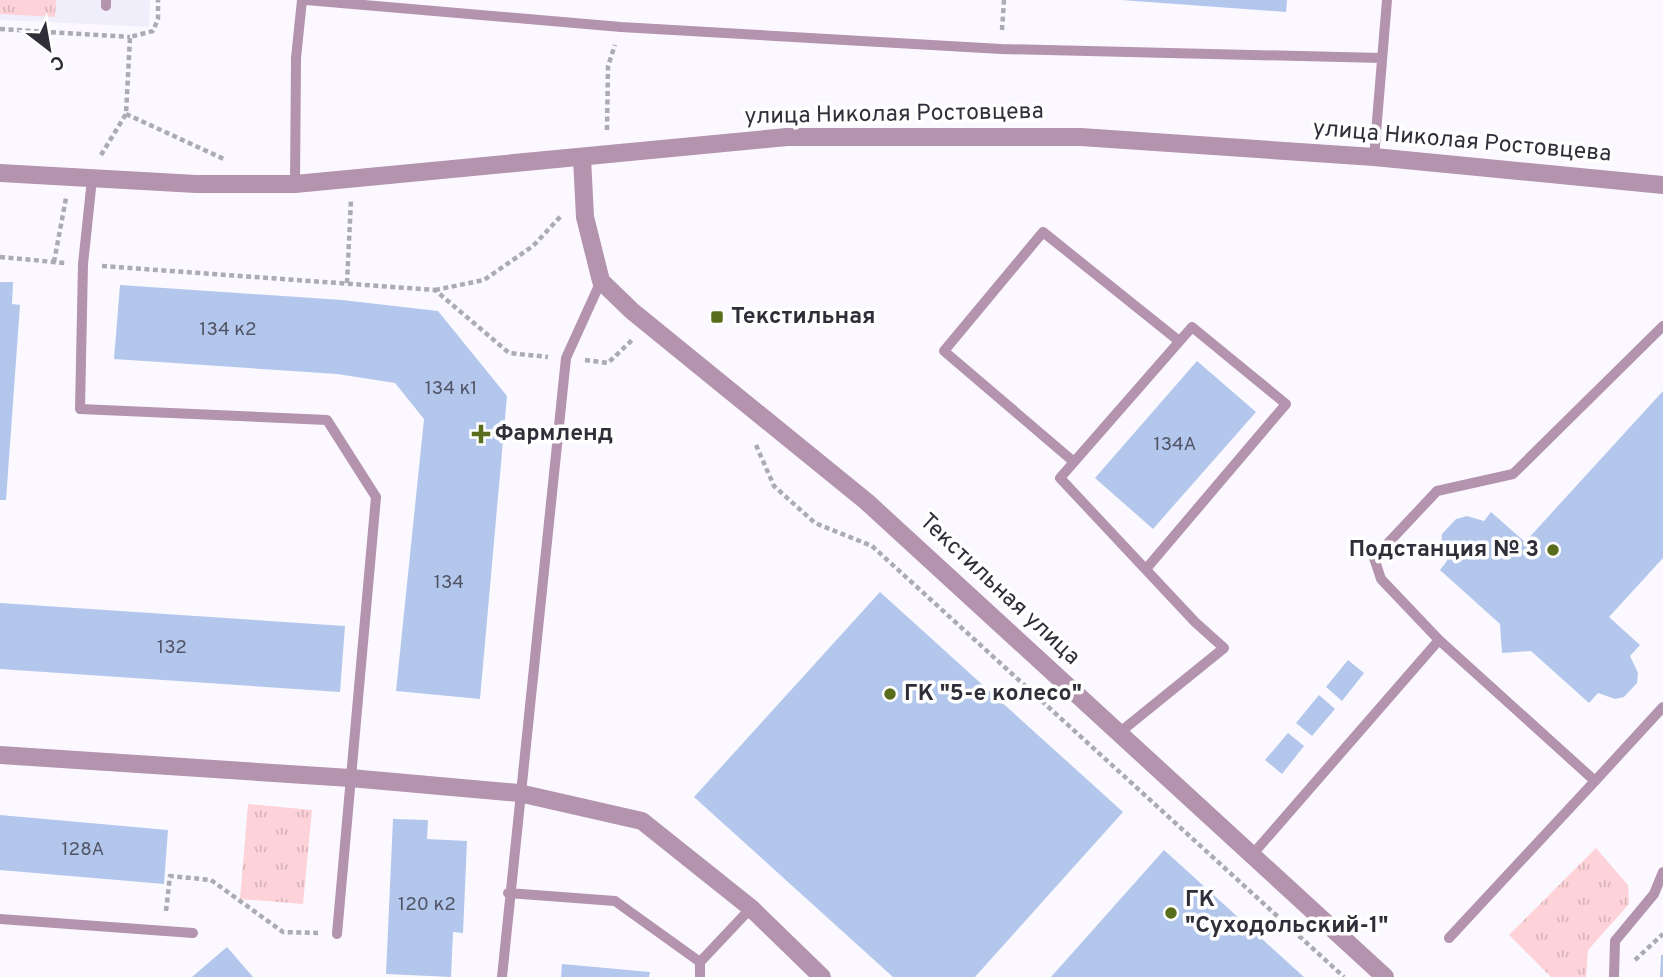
<svg xmlns="http://www.w3.org/2000/svg" width="1663" height="977" font-family="Overpass,sans-serif">
	<style>
		.built { fill: #f1eefb }
		.park { fill: url(#park-tufts) }
		.building { fill: #b3c7ec }
		.lines { fill: none; stroke-linecap: round; stroke-linejoin: round }
		.path { stroke: #acaab2; stroke-width: 4.5; stroke-dasharray: 5 3.5; stroke-linecap: butt }
		.service { stroke: #b393ae; stroke-width: 10 }
		.minor { stroke: #b393ae; stroke-width: 18 }
		.tertiary { stroke: #b393ae; stroke-width: 18 }
		.poi-dot { fill: #586e1d; stroke: #fff; stroke-width: 2.5 }
		.labels { text-anchor: middle; dominant-baseline: central; stroke-width: 7; stroke-linejoin: round; paint-order: stroke }
		.number-label { font-size: 19px; fill: #515465 }
		.street-label { font-size: 23px; fill: #302e38; stroke: #fff }
		.poi-label { font-size: 23px; font-weight: bold; fill: #302e38; stroke: #fff; text-anchor: start }
	</style>
	<defs>
		<pattern id="park-tufts" width="24" height="20" patternUnits="userSpaceOnUse" patternTransform="scale(1.75)"><rect width="24" height="20" fill="#fdd2d9"/><path d="M3 7l-1-3M5 7V3M7 7l1-3M15 17l-1-3M17 17v-4M19 17l1-3" fill="none" stroke="#d9b5bb"/></pattern>
	</defs>
	<rect width="100%" height="100%" fill="#fbf9ff"/>
	<!-- built -->
	<path class="built" d="M0,0H150L149,27L0,20Z"/>
	<!-- park -->
	<path class="park" d="M0,0H56L55,17L0,14Z
		M248,804L312,810L303,904L240,899Z
		M1596,848L1628,885L1629,904L1588,950L1586,977H1551L1509,935Z"/>
	<!-- building -->
	<path class="building" d="M1121,0H1287L1286,12Z
		M0,282H13L12,304L20,305L6,500H0Z
		M120,285L342,300L438,311L507,396L480,699L396,691L424,419L395,383L337,374L114,359Z
		M1197,361L1256,412L1153,529L1095,478Z
		M1663,391V558L1609,617L1640,645L1630,656L1638,673L1637,683L1624,697L1615,699L1598,693L1589,703L1531,651L1502,653L1500,624L1440,570L1447,561L1441,545L1442,534L1456,519L1467,516L1484,521L1491,512L1525,542Z
		M880,592L1123,812L975,977H893L694,797Z
		M0,603L345,626L340,692L0,669Z
		M1348,660L1364,673L1342,701L1326,687Z
		M1319,695L1335,709L1312,736L1296,723Z
		M1288,733L1304,746L1282,774L1265,760Z
		M0,815L168,830L164,884L0,870Z
		M393,819L428,820L427,839L467,841L463,933L453,932L451,977L386,974Z
		M1164,850L1304,977H1051Z
		M227,947L253,977H192Z
		M1661,955H1663V977H1660Z
		M562,964L650,972L649,977H561Z"/>
	<g class="lines">
		<!-- path -->
		<path class="path" d="M0,29L130,37
			M1002,30L1004,0
			M126,114L226,160
			M607,130L608,66L615,45
			M101,155L126,114L130,37L153,31L158,19V0
			M0,257L65,263
			M54,262L66,198
			M102,266L435,290L509,353L548,357
			M347,283L351,200
			M435,290L484,280L533,246L561,216
			M585,360L608,363L632,340
			M756,445L774,486L815,523L872,546L1344,977
			M166,911L170,876L211,880L283,932L318,933
			M1635,960L1663,934"/>
		<!-- service -->
		<path class="service" d="M306,0L621,27L1001,49L1382,58
			M106,6V0
			M1374,157L1387,0
			M92,179L83,264L80,409L327,420L376,497L337,934
			M295,184L296,58L302,0
			M1663,326L1513,474L1437,491L1374,558L1381,579L1439,640L1595,781L1663,707
			M1074,462L944,351L1043,232L1179,341
			M1119,733L1224,648L1195,622L1060,478L1192,327L1286,404L1146,569
			M1252,855L1439,640
			M508,893L615,901L700,962
			M0,919L193,933
			M1449,938L1595,781
			M502,977L566,358L601,281
			M700,977V962L751,908
			M1614,977L1615,941L1654,894L1663,872"/>
		<!-- minor -->
		<path class="minor" d="M582,158L585,217L601,281L632,311L867,502L1385,977
			M0,755L350,778L519,793L642,821L751,908L822,977"/>
		<!-- tertiary -->
		<path class="tertiary" d="M0,173L196,184H295L787,137H1081L1374,157L1663,185"/>
	</g>
	<!-- markers -->
	<g class="poi-dot">
		<rect x="710" y="310" width="14" height="14" rx="3.5"/>
		<path d="M477.5 423.5h7v7h7v7h-7v7h-7v-7h-7v-7h7z"/>
		<circle cx="1553" cy="550" r="7"/>
		<circle cx="890" cy="694" r="7"/>
		<circle cx="1171" cy="913" r="7"/>
	</g>
	<g class="labels">
		<!-- number labels -->
		<g class="number-label">
			<text x="228" y="330">134 к2</text>
			<text x="451" y="389">134 к1</text>
			<text x="1175" y="445">134А</text>
			<text x="449" y="583">134</text>
			<text x="172" y="648">132</text>
			<text x="83" y="850">128А</text>
			<text x="427" y="905">120 к2</text>
		</g>
		<!-- street labels -->
		<g class="street-label">
			<text transform="translate(894 115) rotate(-1)">улица Николая Ростовцева</text>
			<text transform="translate(1462 142) rotate(5)">улица Николая Ростовцева</text>
			<text transform="translate(999 590) rotate(43)">Текстильная улица</text>
		</g>
		<!-- poi labels -->
		<g class="poi-label">
			<text x="731" y="317">Текстильная</text>
			<text x="495" y="434">Фармленд</text>
			<text x="1539" y="550" text-anchor="end">Подстанция № 3</text>
			<text x="904" y="694">ГК "5-е колесо"</text>
			<text x="1185" y="900">ГК<tspan x="1185" dy="26">"Суходольский-1"</tspan></text>
		</g>
	</g>
	<!-- north arrow -->
	<g transform="translate(49 49) rotate(149)" stroke="#ffffff" stroke-width="5" paint-order="stroke">
	<path d="M0-5L12 26L0 18L-12 26Z" fill="#302e38"/>
	<text y="-10" font-size="19" font-weight="bold" text-anchor="middle" fill="#302e38">С</text>
	</g>
</svg>
